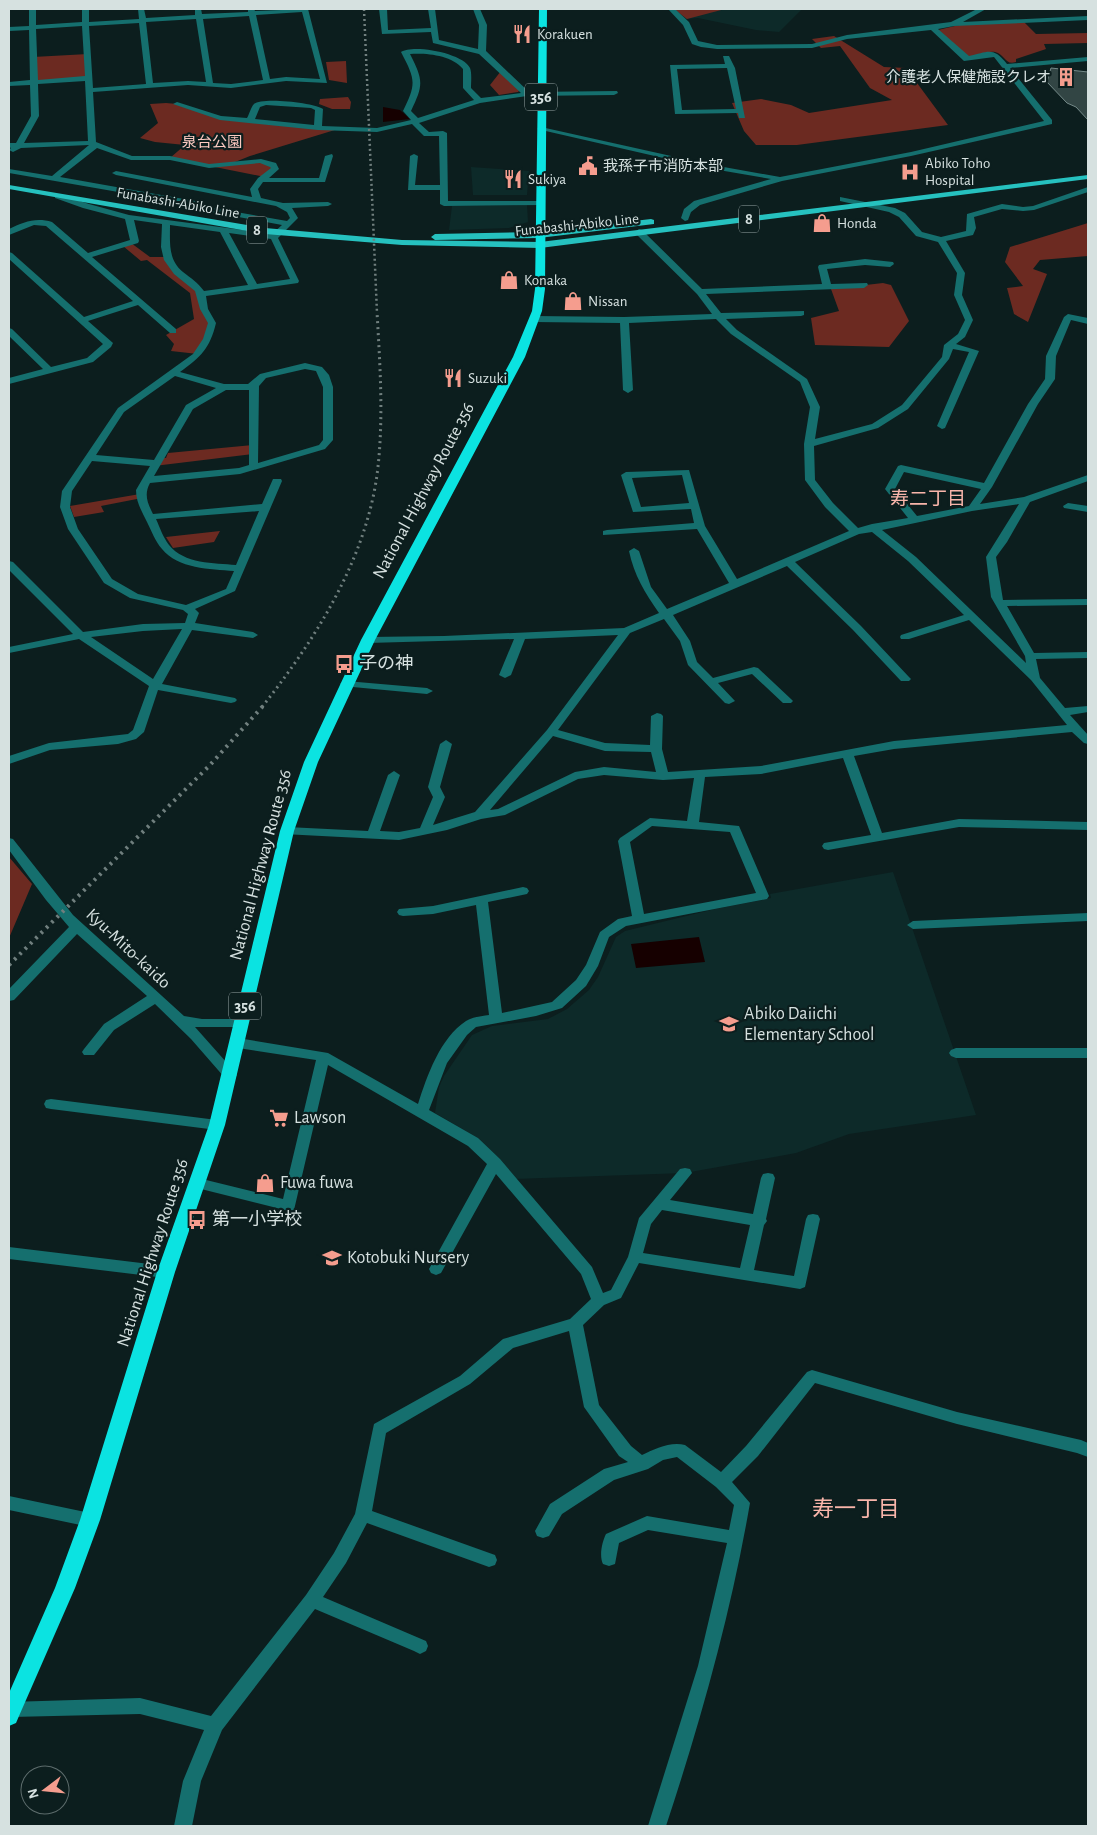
<svg xmlns="http://www.w3.org/2000/svg" width="1097" height="1835" font-family="'Alegreya Sans','Noto Sans JP',sans-serif">
	<style>
		.built { fill: #0d2a29 }
		.green { fill: #6c2a21 }
		.water { fill: #160000 }
		.building { fill: #324544; stroke: #758a89 }
		.lines { fill: none; stroke-linecap: round; stroke-linejoin: round }
		.minor { fill: #156f6e; fill-rule: evenodd }
		.major { fill: #26c1bf; fill-rule: evenodd }
		.highway { fill: #0be3e1; fill-rule: evenodd }
		.rail-far2 { stroke: #707f7e; stroke-width: 2.5; stroke-dasharray: 2 3; stroke-linecap: butt }
		.rail-far1 { stroke: #707f7e; stroke-width: 3; stroke-dasharray: 2 4; stroke-linecap: butt }
		.rail { stroke: #707f7e; stroke-width: 4; stroke-dasharray: 2.5 5; stroke-linecap: butt }
		.labels { text-anchor: middle; dominant-baseline: central; stroke-width: 4.5; stroke-linejoin: round; paint-order: stroke }
		.far-poi-label { font-size: 15px; fill: #d6e1e0; stroke: #0c1e1e; text-anchor: start }
		.far-park-label { font-size: 15px; fill: #fbc9c0; stroke: #0c1e1e }
		.far-street-label { font-size: 15px; fill: #d6e1e0; stroke: #0c1e1e }
		.shield { fill: #0c1e1e; stroke: #99a6a6; stroke-width: 1 }
		.shield-label { font-size: 16px; font-weight: bold; fill: #d6e1e0 }
		.street-label { font-size: 18px; fill: #d6e1e0; stroke: #0c1e1e }
		.poi-label { font-size: 18px; fill: #d6e1e0; stroke: #0c1e1e; text-anchor: start }
		.neighbourhood-label { font-size: 19px; fill: #f8b5aa; stroke: #0c1e1e }
		.near-neighbourhood-label { font-size: 22px; fill: #f8b5aa; stroke: #0c1e1e }
	</style>
	<rect width="100%" height="100%" fill="#0c1e1e"/>
	<!-- built -->
	<path class="built" d="M673,9H802L779,32L756,30L698,18L683,19Z
		M471,167L529,171L527,195H473Z
		M527,205L528,222L509,228L449,230L452,206Z
		M893,872L976,1115L849,1134L796,1153L685,1173L514,1179L478,1138L435,1113L439,1087L444,1076L472,1035L492,1026L548,1019L567,1009L589,990L598,977L616,937L625,931L715,909L771,898L770,894Z"/>
	<!-- green -->
	<path class="green" d="M674,9H725L687,19Z
		M1024,22L1036,34L1088,33V43L1044,44L1046,49L1016,59V62C1005,66 1005,54 995,52C987,51 978,56 970,58L938,30L959,25Z
		M834,36L884,67L906,68L948,125L797,145H756L744,131L732,103L761,99L791,105L809,113L892,100L870,88L840,46L821,48L812,39Z
		M88,54L89,78L34,82L33,57Z
		M346,61L347,83L329,80L326,62Z
		M501,71L520,90L518,92L499,95L490,85Z
		M348,97L351,102L350,109H332L319,104L320,99Z
		M166,103L177,104L220,118L338,129L250,156L230,164L261,161L275,169L265,177L170,158L185,145L155,142L140,138L158,123L150,104Z
		M1088,223V256L1040,260L1033,269L1047,274L1028,322L1014,314L1007,288L1023,286L1005,262L1010,247Z
		M131,243L150,257H166L198,287L212,323L198,354L171,351L174,344L166,335L194,319L190,293L147,260L141,261L123,246Z
		M883,283L891,285L909,321L889,347L815,345L811,318L839,311L831,289Z
		M253,445V454L154,466L159,458H166L168,453Z
		M140,494L142,498L101,506L104,512L74,517L70,506Z
		M220,531L214,542L173,548L166,537Z
		M9,857L32,884L9,938Z"/>
	<!-- water -->
	<path class="water" d="M383,107L400,110L410,119L383,122Z
		M699,937L705,962L636,968L631,944Z"/>
	<!-- building -->
	<path class="building" d="M1051,68L1088,72V120L1076,107L1067,103L1047,82Z"/>
	<g class="lines">
		<!-- minor -->
		<path class="minor" d="M29,9H36V25L82,22V9H89V22L139,19L138,9H144L146,18L195,15V9H201L202,14L248,12V9H254L255,11L308,9L327,83L286,81L231,88L188,85L93,92L96,142L132,156H170L209,164L261,159L276,163L279,169L269,178H319L325,156L332,154L333,156L325,182H263L258,189L261,198L283,203L328,202L332,204L328,206L292,208L298,218L278,238L299,281L298,283L206,296L208,309L216,323C210,348 201,357 180,372L224,384H248L260,374L305,363L322,367L329,375L333,387V440L325,449L240,474L150,483C144,494 147,502 153,514L262,504L273,479H281L282,481L235,591L195,609L199,613L195,623L253,632L258,635L253,638L192,630L162,684L235,698L237,700L235,702L231,703L158,690L144,732L136,739L118,744L50,750L9,764V756L49,743L128,734L133,730L149,686L79,639L9,653V647L73,634L9,570V561L13,562L83,632L143,624L185,623L188,614L183,610L130,598L104,583L68,529L60,507L62,491L118,408L193,354L203,339L208,323L200,309L195,291L174,274L164,260L161,247L162,224L134,220L139,241L138,243L92,257L176,329V333H170L138,305L88,321L113,343L111,347L93,362L9,384V378L43,369L9,336V328L12,329L51,367L87,358L103,344L9,259V252L12,253L84,317L133,301L46,226L34,225L9,235V229C23,222 36,217 52,222L88,253L130,240L125,219L83,208L55,198V194H58L89,204L129,215L272,234L282,225L206,211L193,205L9,173V169L52,176L89,145L21,148L13,152L9,150L11,148L9,147V143H16L31,116L30,85L9,86V82L30,80L29,30L9,31V27L29,26ZM302,12L320,79L286,77L270,79L256,15ZM249,16L263,80L231,84L213,83L203,19ZM196,19L206,82L188,81L153,83L146,22ZM139,23L146,84L93,88L89,26ZM82,26L85,76L38,80L36,29ZM85,81L88,141L24,143L39,116L38,84ZM97,148L131,160H170L209,168L260,163L270,167L271,168L258,178L250,189L252,197L116,171L112,173L116,175L276,206L287,212L290,218L287,221L208,207L195,201L60,177ZM170,225L220,232L248,285L204,291C198,283 191,278 183,272C168,260 170,243 170,225ZM229,233L271,239L290,279L257,284ZM305,369L316,371L323,387V440L319,445L258,463L259,386L266,378ZM175,376L216,388L186,405L154,460L96,455L124,412ZM226,390H249V465L239,468L154,476L193,409ZM92,461L150,466L136,490C136,502 142,512 147,522C152,532 155,541 162,549C178,569 210,569 234,571L226,589L186,605L138,594L112,579L78,529L70,507L72,491ZM259,511L236,565C214,563 184,564 169,545C163,537 160,528 156,519ZM182,629L153,679L91,637L143,631Z
			M379,9H387L388,30L431,28L428,9H435L439,40L478,49L479,25L473,9H480L487,25L486,51L529,92L617,91L618,93L614,95L527,96L480,103L419,123L429,132L443,131L447,133L448,201H540L544,203L543,205L444,206L440,204V190H408L410,156L414,154L418,156L415,185H440L439,136H424L412,124L377,132L318,130L220,120L173,104L177,102L221,116L247,118C249,115 251,107 254,104C262,97 315,103 323,109L322,126L377,128L411,120L403,111C417,83 415,79 401,52C413,44 463,53 470,68C472,73 471,82 471,88L481,98L521,93L479,54L433,43L431,32L382,34ZM410,54C427,53 451,55 463,69V88L474,100L418,118L411,111C424,84 423,80 410,54ZM266,105L311,108L315,110L314,125L255,119L260,107Z
			M668,9H675L689,22L698,41L717,45L812,44L847,35L951,22L977,9H986L963,22L1088,16V20L954,26L938,29L969,56C988,52 993,46 1007,64L1088,57V61L1010,68L1052,120V124L911,156L782,181L700,205L691,212L688,220L685,221L681,218L684,209L694,201L771,179L707,168L537,129L541,127L707,164L780,177L911,152L1044,121L994,57L964,61L931,30L847,39L812,48L717,49L701,47L692,44L683,25Z
			M723,56H729L735,68L745,118H739L738,113L675,114L670,65L725,64ZM727,68L736,109L682,110L677,69Z
			M1088,187V192L1034,210L1023,211L1002,209L974,217L976,228L973,235L946,241L965,273L962,295L973,320L965,337L956,344L979,351L945,428L942,429L937,426L969,352L953,349L949,359L908,409L878,428L814,446L815,480L833,503L858,528L872,524L908,518L885,489L898,466L901,465L984,483L1028,404L1045,379L1046,356L1064,317L1068,314L1088,318V324L1071,320L1056,356L1055,379L1038,404L992,487L980,504L1024,497L1088,475V481L1030,502L1007,542L996,557L1003,600L1088,599V605L1007,606L1034,653L1088,652V658L1036,659L1040,678L1065,708L1088,706V712L1070,715L1088,735V744L1084,743L1072,732L894,749L854,756L882,833L959,819L1088,822V830L959,827L828,850L824,849L822,846L824,843L871,835L843,758L761,774L705,777L699,822L739,826L769,896L767,899L626,926L609,937L598,966L586,986L562,1008L536,1016L476,1027L467,1035L447,1063L429,1110L478,1138L500,1159L592,1267L603,1293L611,1290L628,1257L639,1218L680,1169L685,1168L690,1169L692,1173L670,1200L753,1214L761,1178L763,1174L768,1173L773,1174L775,1178L766,1219L767,1221L764,1225L754,1270L794,1276L806,1219L808,1215L813,1214L818,1215L820,1219L805,1287L800,1289L639,1263L621,1298L604,1305L583,1325L599,1405L631,1446L642,1455C654,1449 671,1441 685,1445L721,1472L746,1446L807,1372L812,1370L957,1412L1081,1440L1088,1443V1457L1077,1453L957,1424L815,1383L758,1456L732,1482L750,1503C731,1613 701,1720 666,1826H648L698,1666L727,1543L648,1530L619,1543L615,1564L609,1566L603,1564C599,1556 602,1542 606,1534L647,1516L729,1530L734,1505L716,1487L677,1457L663,1460L648,1469L614,1480L562,1514L549,1536L543,1538L537,1536L535,1531L550,1504L604,1469L628,1462L619,1456L584,1407L569,1331L513,1348L470,1384L386,1433L372,1511L495,1555L497,1560L495,1565L489,1567L367,1523L346,1563L323,1597L426,1641L428,1646L426,1651L420,1654L414,1651L315,1609L222,1730L201,1781L192,1826H174L183,1781L204,1730L140,1714L11,1717L9,1716V1702L140,1698L211,1716L306,1595L334,1553L355,1514L374,1424L460,1376L503,1339L570,1319L591,1299L581,1274L496,1174L441,1273L436,1275L431,1273L429,1269L487,1164L468,1146L328,1065L294,1210L289,1211L193,1187L191,1183L193,1179L198,1178L283,1199L316,1060L238,1048L233,1046L231,1043L233,1040L238,1038L328,1053L418,1104C427,1076 440,1038 466,1021C472,1017 482,1016 489,1015L476,905L433,914L403,916L399,915L397,912L399,909L433,906L523,887L527,888L529,891L527,894L488,902L502,1013L552,1002L576,980L586,965L600,932L618,919L632,916L618,841L620,838L650,818L687,821L694,778L663,780L604,775L578,779L505,815L481,819L447,830L399,840L283,834L281,831L283,828L287,827L368,831L388,775L394,771L400,775L380,831L399,832L420,828L433,797L428,787L440,744L446,740L452,744L440,787L445,797L433,825L475,812L547,730L618,635L525,639L511,675L505,678L499,675L514,639L368,643L363,640L368,637L444,636L624,628L659,613C645,593 634,575 629,551L634,548L639,551L651,587L667,609L729,583L697,529L603,535V531L607,530L694,523L691,509L633,512L621,475L626,472L689,470L705,526L737,579L849,531L825,507L805,480L804,444L810,407L800,382L731,334L716,319L629,323L633,390L628,393L623,390L620,323L534,322L530,319L534,316L624,317L712,314L697,294L636,234L635,232L639,229L642,230L702,289L822,284L818,267L819,265L865,259L893,262L894,264L890,267L865,265L827,269L831,284L867,283L868,285L864,288L706,294L721,313L804,311V315L801,316L726,319L737,330L807,379L820,407L815,439L872,424L902,405L942,357L944,345L958,334L965,320L954,295L957,273L938,242L916,236L899,217L889,212L840,201V197L895,208L905,213L922,232L941,237L966,231L967,214L1002,204L1023,207L1033,206ZM904,472L981,489L969,506L917,516L895,489ZM682,475L689,503L641,507L632,478ZM1019,504L986,557L991,597L1025,656L1026,663L916,557L882,530L972,511ZM872,532L908,561L964,615L901,635L900,637L901,639H909L969,620L1031,680L1067,725L894,741L761,766L668,772L662,749L663,716L661,714L657,713L651,716L650,745L605,743L558,730L630,633L664,619L680,641L688,665L725,703L729,704L735,701L718,683L752,674L783,703H791L793,701L791,699L758,668L754,667L713,678L697,662L690,641L673,615L787,566L853,630L901,681H909L911,679L909,677L861,626L795,562L859,534ZM553,736L605,751L651,752L656,772L604,767L575,772L498,809L490,810ZM652,826L730,832L756,893L644,914L630,842ZM662,1210L750,1225L740,1268L643,1253L651,1224Z
			M1068,503L1088,506V512L1064,508L1063,506Z
			M346,681L427,688L433,691L427,694L342,686L340,684L342,682Z
			M9,838L13,839L73,915L184,1016L202,1019H246L248,1022L246,1025L241,1027H195L235,1072L237,1075L235,1078H225L191,1039L155,1004L114,1030L94,1055H84L82,1052L84,1049L104,1024L147,996L77,934L14,1000L9,1001V989L69,927L46,900L9,850Z
			M1088,913V921L913,929L907,925L913,921Z
			M956,1048H1088V1058H956L951,1056L949,1053L951,1050Z
			M51,1099L217,1120L222,1121L224,1125L222,1129L217,1130L51,1109L46,1108L44,1104L46,1100Z
			M9,1247L166,1266L171,1268L173,1272L171,1276L166,1278L9,1259Z
			M9,1496L90,1513L96,1515L98,1520L96,1525L90,1527L9,1510Z"/>
		<!-- major -->
		<path class="major" d="M1088,175V179L540,248L402,245L265,234L9,189V185L265,228L402,240L540,242Z
			M651,219L654,220V224L539,238L435,240L431,237L435,234L539,232Z"/>
		<!-- highway -->
		<path class="highway" d="M539,9H547L545,289L542,311L525,357L375,640L318,762L294,831L225,1125L175,1272L100,1520L75,1588L19,1716L16,1723L9,1726V1693L55,1588L80,1520L157,1272L209,1125L280,831L304,762L361,640L513,357L532,311L535,289Z"/>
		<!-- rail-far2 -->
		<path class="rail-far2" d="M364,9L377,313"/>
		<!-- rail-far1 -->
		<path class="rail-far1" d="M262,707C315,640 365,561 377,475C384,421 380,366 377,312"/>
		<!-- rail -->
		<path class="rail" d="M9,965L210,765L263,706"/>
	</g>
	<!-- icons -->
	<defs>
		<g id="restaurant-bare" transform="scale(1.5)"><path d="M-5-6h1v4h1v-4h1v4h1v-4h1v5L-1.5 .5V6h-2V.5L-5-1ZM5-6V6H3V1.5H1.5Q1.5-4 5-6Z" fill="#f59d8e" stroke="#0c1e1e" stroke-width="2.5" paint-order="stroke"/></g>
		<g id="building-bare" transform="scale(1.5)"><path d="M-4-6H4V6H1V3H-1V6H-4ZM-2.5-4.3h1.7v1.8h-1.7ZM.8-4.3h1.7v1.8H.8ZM-2.5-1h1.7V.8h-1.7ZM.8-1h1.7V.8H.8Z" fill="#f59d8e" stroke="#0c1e1e" stroke-width="2.5" paint-order="stroke"/></g>
		<g id="civic-bare" transform="scale(1.5)"><path d="M-.6-6.5H3V-4.5H.6V-3L4-1V1h2V6H-6V1h2V-1L-.6-3ZM-1.2 2.5V6h2.4V2.5Z" fill="#f59d8e" stroke="#0c1e1e" stroke-width="2.5" paint-order="stroke"/></g>
		<g id="hospital-bare" transform="scale(1.5)"><path d="M-5-5h3v3.5h4V-5h3V5h-3V1.5h-4V5h-3Z" fill="#f59d8e" stroke="#0c1e1e" stroke-width="2.5" paint-order="stroke"/></g>
		<g id="shop-bare" transform="scale(1.5)"><path d="M-5-2.5h2.3a2.7 3.5 0 0 1 5.4 0H5L5.5 6h-11ZM-1.5-2.5h3a1.5 2.3 0 0 0-3 0Z" fill="#f59d8e" stroke="#0c1e1e" stroke-width="2.5" paint-order="stroke"/></g>
		<g id="bus-bare" transform="scale(1.5)"><path d="M-5-6H5V4H4V6H2V4H-2V6H-4V4H-5ZM-3.5-4V0h7V-4ZM-3.5 1.2v1.5H-2V1.2ZM2 1.2v1.5H3.5V1.2Z" fill="#f59d8e" stroke="#0c1e1e" stroke-width="2.5" paint-order="stroke"/></g>
		<g id="school-bare" transform="scale(1.5)"><path d="M0-5L7-2L0 1L-7-2ZM-4 1L0 2.5L4 1V4Q0 6-4 4Z" fill="#f59d8e" stroke="#0c1e1e" stroke-width="2.5" paint-order="stroke"/></g>
		<g id="supermarket-bare" transform="scale(1.5)"><path d="M-6-5.5h2.5l.6 2H6L4.5 2H-2.5L-4.4-4H-6ZM-1.5 3.2a1.3 1.3 0 1 0 .1 0ZM3 3.2a1.3 1.3 0 1 0 .1 0Z" fill="#f59d8e" stroke="#0c1e1e" stroke-width="2.5" paint-order="stroke"/></g>
	</defs>
	<g fill-rule="evenodd">
		<use href="#restaurant-bare" x="522" y="34"/>
		<use href="#building-bare" x="1066" y="77"/>
		<use href="#civic-bare" x="588" y="166"/>
		<use href="#hospital-bare" x="910" y="172"/>
		<use href="#restaurant-bare" x="513" y="179"/>
		<use href="#shop-bare" x="822" y="223"/>
		<use href="#shop-bare" x="509" y="280"/>
		<use href="#shop-bare" x="573" y="301"/>
		<use href="#restaurant-bare" x="453" y="378"/>
		<use href="#bus-bare" x="344" y="664"/>
		<use href="#school-bare" x="729" y="1024"/>
		<use href="#supermarket-bare" x="279" y="1118"/>
		<use href="#shop-bare" x="265" y="1183"/>
		<use href="#bus-bare" x="197" y="1220"/>
		<use href="#school-bare" x="332" y="1258"/>
	</g>
	<g class="labels">
		<!-- far-poi labels -->
		<g class="far-poi-label">
			<text x="537" y="34">Korakuen</text>
			<text x="1051" y="77" text-anchor="end">介護老人保健施設クレオ</text>
			<text x="925" y="163">Abiko Toho<tspan x="925" dy="17">Hospital</tspan></text>
			<text x="603" y="166">我孫子市消防本部</text>
			<text x="528" y="179">Sukiya</text>
			<text x="837" y="223">Honda</text>
			<text x="524" y="280">Konaka</text>
			<text x="588" y="301">Nissan</text>
			<text x="468" y="378">Suzuki</text>
		</g>
		<!-- far-park labels -->
		<g class="far-park-label">
			<text x="212" y="142">泉台公園</text>
		</g>
		<!-- far-street labels -->
		<g class="far-street-label">
			<text transform="translate(178 203) rotate(10)">Funabashi-Abiko Line</text>
			<text transform="translate(577 225) rotate(-6)">Funabashi-Abiko Line</text>
		</g>
		<!-- shield labels -->
		<g class="shield">
			<rect x="525" y="83.5" width="32" height="27" rx="4"/>
			<rect x="739" y="205.5" width="20" height="27" rx="4"/>
			<rect x="247" y="216.5" width="20" height="27" rx="4"/>
			<rect x="229" y="992.5" width="32" height="27" rx="4"/>
		</g>
		<g class="shield-label">
			<text x="541" y="97">356</text>
			<text x="749" y="219">8</text>
			<text x="257" y="230">8</text>
			<text x="245" y="1006">356</text>
		</g>
		<!-- street labels -->
		<g class="street-label">
			<text transform="translate(424 491) rotate(-62)">National Highway Route 356</text>
			<text transform="translate(261 865) rotate(-75)">National Highway Route 356</text>
			<text transform="translate(128 949) rotate(43)">Kyu-Mito-kaido</text>
			<text transform="translate(153 1253) rotate(-72)">National Highway Route 356</text>
		</g>
		<!-- poi labels -->
		<g class="poi-label">
			<text x="359" y="664">子の神</text>
			<text x="744" y="1014">Abiko Daiichi<tspan x="744" dy="21">Elementary School</tspan></text>
			<text x="294" y="1118">Lawson</text>
			<text x="280" y="1183">Fuwa fuwa</text>
			<text x="212" y="1220">第一小学校</text>
			<text x="347" y="1258">Kotobuki Nursery</text>
		</g>
		<!-- neighbourhood labels -->
		<g class="neighbourhood-label">
			<text x="928" y="499">寿二丁目</text>
		</g>
		<!-- near-neighbourhood labels -->
		<g class="near-neighbourhood-label">
			<text x="856" y="1509">寿一丁目</text>
		</g>
	</g>
	<!-- border -->
	<rect width="1097" height="1835" fill="none" stroke="#d6e1e0" stroke-width="20"/>
	<!-- north arrow -->
	<g transform="translate(45 1790) rotate(254)"><circle r="24" fill="#0c1e1e" stroke="#5d6c6c"/>
	<path d="M0-4L9 19L0 12L-9 19Z" fill="#f59d8e"/>
	<text y="-8" font-size="14" font-weight="bold" text-anchor="middle" fill="#d6e1e0">N</text>
	</g>
</svg>
